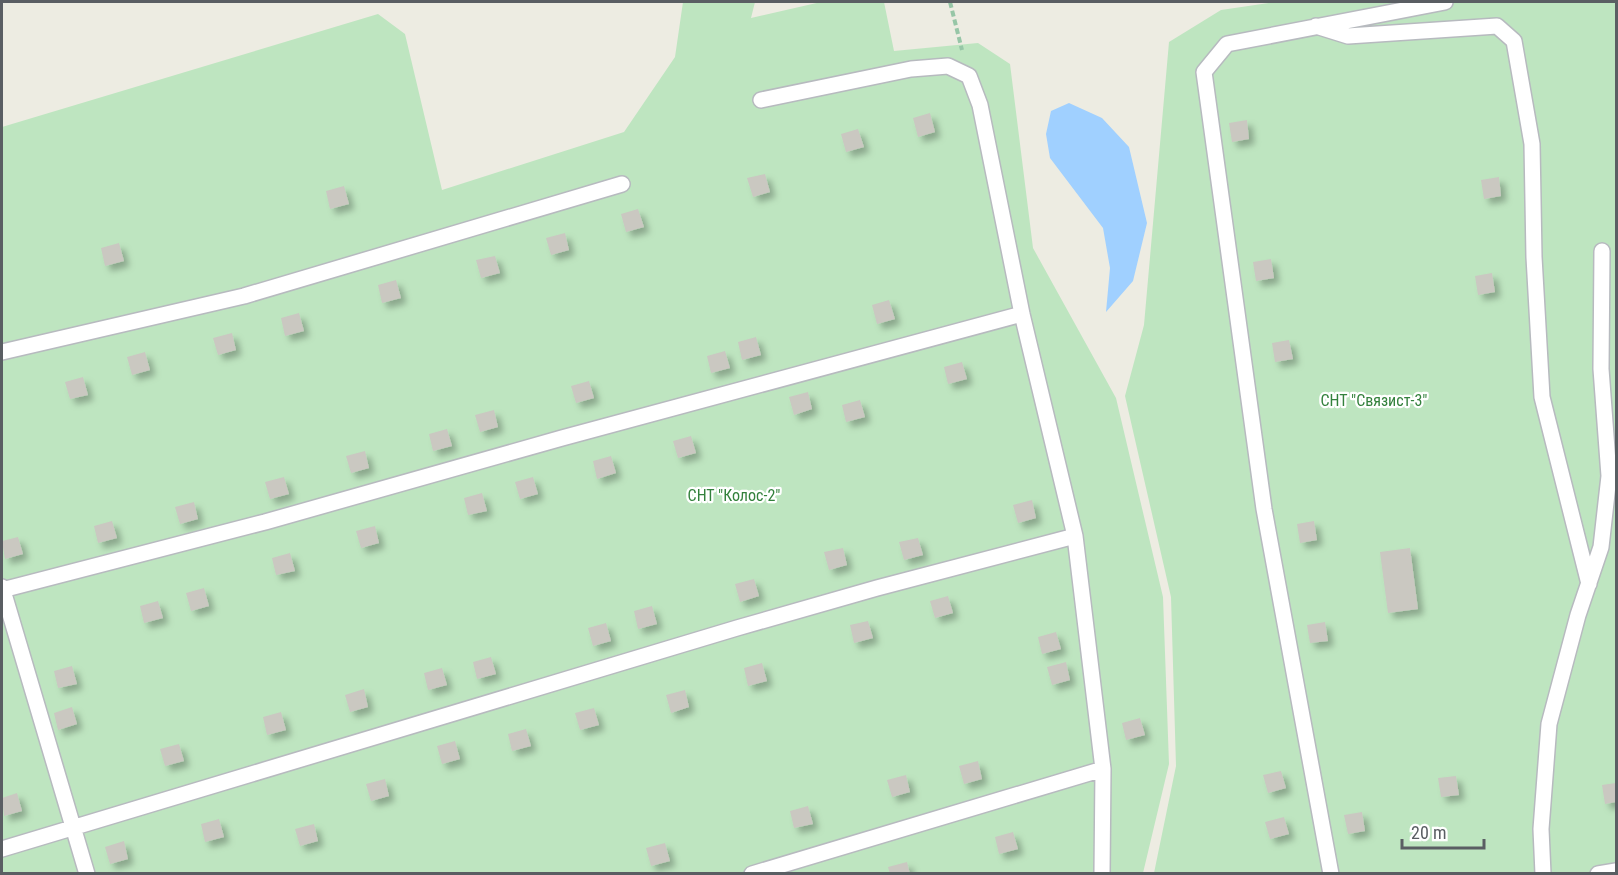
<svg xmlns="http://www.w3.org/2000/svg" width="1618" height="875" font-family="'Roboto Condensed',sans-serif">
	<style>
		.green { fill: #bee5c0 }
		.water { fill: #a0d0ff }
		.building { fill: #cac8c1; filter: url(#shadow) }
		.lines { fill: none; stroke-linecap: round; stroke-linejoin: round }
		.lane-casing { stroke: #b7babf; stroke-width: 18 }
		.path { stroke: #97c6a7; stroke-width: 4; stroke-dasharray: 6 3; stroke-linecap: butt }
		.lane { stroke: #fff; stroke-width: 15 }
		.labels { text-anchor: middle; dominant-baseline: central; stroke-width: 4.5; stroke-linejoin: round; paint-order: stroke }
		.park-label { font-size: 16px; fill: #33813c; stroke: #fff }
	</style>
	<defs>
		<filter id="shadow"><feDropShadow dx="5.5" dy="5.5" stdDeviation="3" flood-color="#0004"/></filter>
	</defs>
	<rect width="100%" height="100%" fill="#edece2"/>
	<!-- green -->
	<path class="green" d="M683,2H755L751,18L821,2H884L894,51L978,43L1010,64L1033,248L1116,398L1163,597L1169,764L1143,873L2,874V127L378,14L405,34L442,190L624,132L675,57Z
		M1276,2H1616V873H1154L1176,766L1171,597L1125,396L1144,325L1169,42L1221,10Z"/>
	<!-- water -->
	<path class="water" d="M1069,103L1102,118L1129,147L1147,223L1133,281L1106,312L1110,268L1103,228L1050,158L1046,134L1051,111Z"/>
	<!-- building -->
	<path class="building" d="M930,113L935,132L918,137L913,118Z
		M1247,120L1249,139L1232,142L1229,123Z
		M858,129L864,147L846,152L841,134Z
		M765,174L770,192L753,197L747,178Z
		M1499,177L1501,196L1484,199L1481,180Z
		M344,186L349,204L330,209L326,191Z
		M638,209L644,227L626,232L621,214Z
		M565,233L569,250L551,255L546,238Z
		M119,243L124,261L105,266L101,248Z
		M495,256L500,273L481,278L476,260Z
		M1271,259L1274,278L1256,281L1253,262Z
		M1492,273L1495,292L1478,295L1475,276Z
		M396,280L401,298L382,303L378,285Z
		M889,300L895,319L877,324L872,305Z
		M299,313L304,331L285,336L281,318Z
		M232,333L236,350L218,355L213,338Z
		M756,337L761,355L742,360L738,342Z
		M1289,340L1293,359L1275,362L1272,343Z
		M725,351L730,368L711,373L707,356Z
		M145,352L150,370L132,375L127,357Z
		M962,362L967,379L948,384L944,367Z
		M83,377L88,395L70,399L65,382Z
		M589,381L594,398L576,403L571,386Z
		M808,392L812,409L794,415L789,397Z
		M860,400L865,417L846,422L842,405Z
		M494,410L498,427L480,432L475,415Z
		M447,429L452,446L433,451L429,434Z
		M691,436L696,453L678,458L673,441Z
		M365,451L369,468L351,473L346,456Z
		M611,456L616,473L597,479L593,461Z
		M284,477L289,494L270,499L265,482Z
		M533,477L538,494L520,499L515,482Z
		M482,493L487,511L468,515L464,498Z
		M1032,500L1036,518L1018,523L1013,505Z
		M194,502L198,519L180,524L175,507Z
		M112,521L117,538L98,543L94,526Z
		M1314,521L1317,540L1300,543L1297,524Z
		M375,526L379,543L361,548L356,531Z
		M18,537L23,554L5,559L2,541Z
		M918,538L923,555L904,560L899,542Z
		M843,548L847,565L829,570L824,552Z
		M1410,548L1418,609L1388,613L1380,552Z
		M290,553L295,571L276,575L272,558Z
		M754,579L759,596L740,602L735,584Z
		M204,588L209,606L191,611L186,593Z
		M948,596L953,613L935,618L930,601Z
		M158,601L163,618L144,623L140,606Z
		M652,606L657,624L638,629L634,611Z
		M868,621L873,638L854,643L850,625Z
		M1325,622L1328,641L1310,643L1307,625Z
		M606,623L611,641L593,646L588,628Z
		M1056,632L1061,649L1042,654L1038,637Z
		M491,657L496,674L477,679L473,662Z
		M1066,662L1070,680L1052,685L1047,667Z
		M762,663L767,681L748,686L744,668Z
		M72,666L77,684L58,688L54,671Z
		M442,668L447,685L428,690L424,673Z
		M364,689L368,707L350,712L345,695Z
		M685,690L689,707L671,713L666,695Z
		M72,707L77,724L58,730L54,713Z
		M594,708L599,725L580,730L575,713Z
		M281,712L286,730L267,735L263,717Z
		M1140,718L1145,735L1126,740L1122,723Z
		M526,729L531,746L512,751L508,734Z
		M455,741L460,759L442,764L437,746Z
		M179,744L184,761L165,766L160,749Z
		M978,761L982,779L964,784L959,766Z
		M1281,771L1286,788L1268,793L1263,775Z
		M906,775L910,792L892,797L887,780Z
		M1456,776L1459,795L1441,797L1438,778Z
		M385,779L389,796L371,801L366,784Z
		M1616,783V802L1605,804L1602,785Z
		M17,793L22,811L4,816L2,798Z
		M808,806L813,824L794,828L790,811Z
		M1362,812L1365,831L1348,834L1344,815Z
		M1284,817L1289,834L1270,839L1265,822Z
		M219,819L224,837L205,842L201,824Z
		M314,824L318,841L300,846L295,829Z
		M1013,832L1018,849L999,854L995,837Z
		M124,841L128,859L110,864L105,847Z
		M665,843L670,861L651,866L646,848Z
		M907,862L910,874H890L888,867Z"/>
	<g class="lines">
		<!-- lane casing -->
		<g class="lane-casing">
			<path id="lane" d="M1316,26L1348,36L1497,26L1514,41L1532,144L1534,257L1542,397L1589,584
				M761,100L911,69L948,66L969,76L980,105L1022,314L1075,536L1103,769L1102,874
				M2,352L244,296L622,184
				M2,587L87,874
				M2,590L265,522L562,438L1022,314
				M2,849L737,628L877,588L1075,536
				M752,874L1103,769
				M1331,874L1264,509L1204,72L1227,44L1445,2
				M1543,874L1541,829L1549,724L1578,615L1601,547L1609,476L1601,369L1602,251
				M1598,874L1616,871"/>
		</g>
		<!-- path -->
		<path class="path" d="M950,2L962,50"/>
		<!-- lane -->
		<use href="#lane" class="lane"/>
	</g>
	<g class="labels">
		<!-- park labels -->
		<g class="park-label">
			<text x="1374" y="400">СНТ "Связист-3"</text>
			<text x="734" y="495">СНТ "Колос-2"</text>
		</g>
	</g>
	<!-- border -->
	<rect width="1618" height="875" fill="none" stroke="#5a5e63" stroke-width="6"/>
	<!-- scale -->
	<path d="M1402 839v9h82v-9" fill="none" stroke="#5a5e63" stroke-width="3"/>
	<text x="1411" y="839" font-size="18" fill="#5a5e63" stroke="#ffffff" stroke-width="4.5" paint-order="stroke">20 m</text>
</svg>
